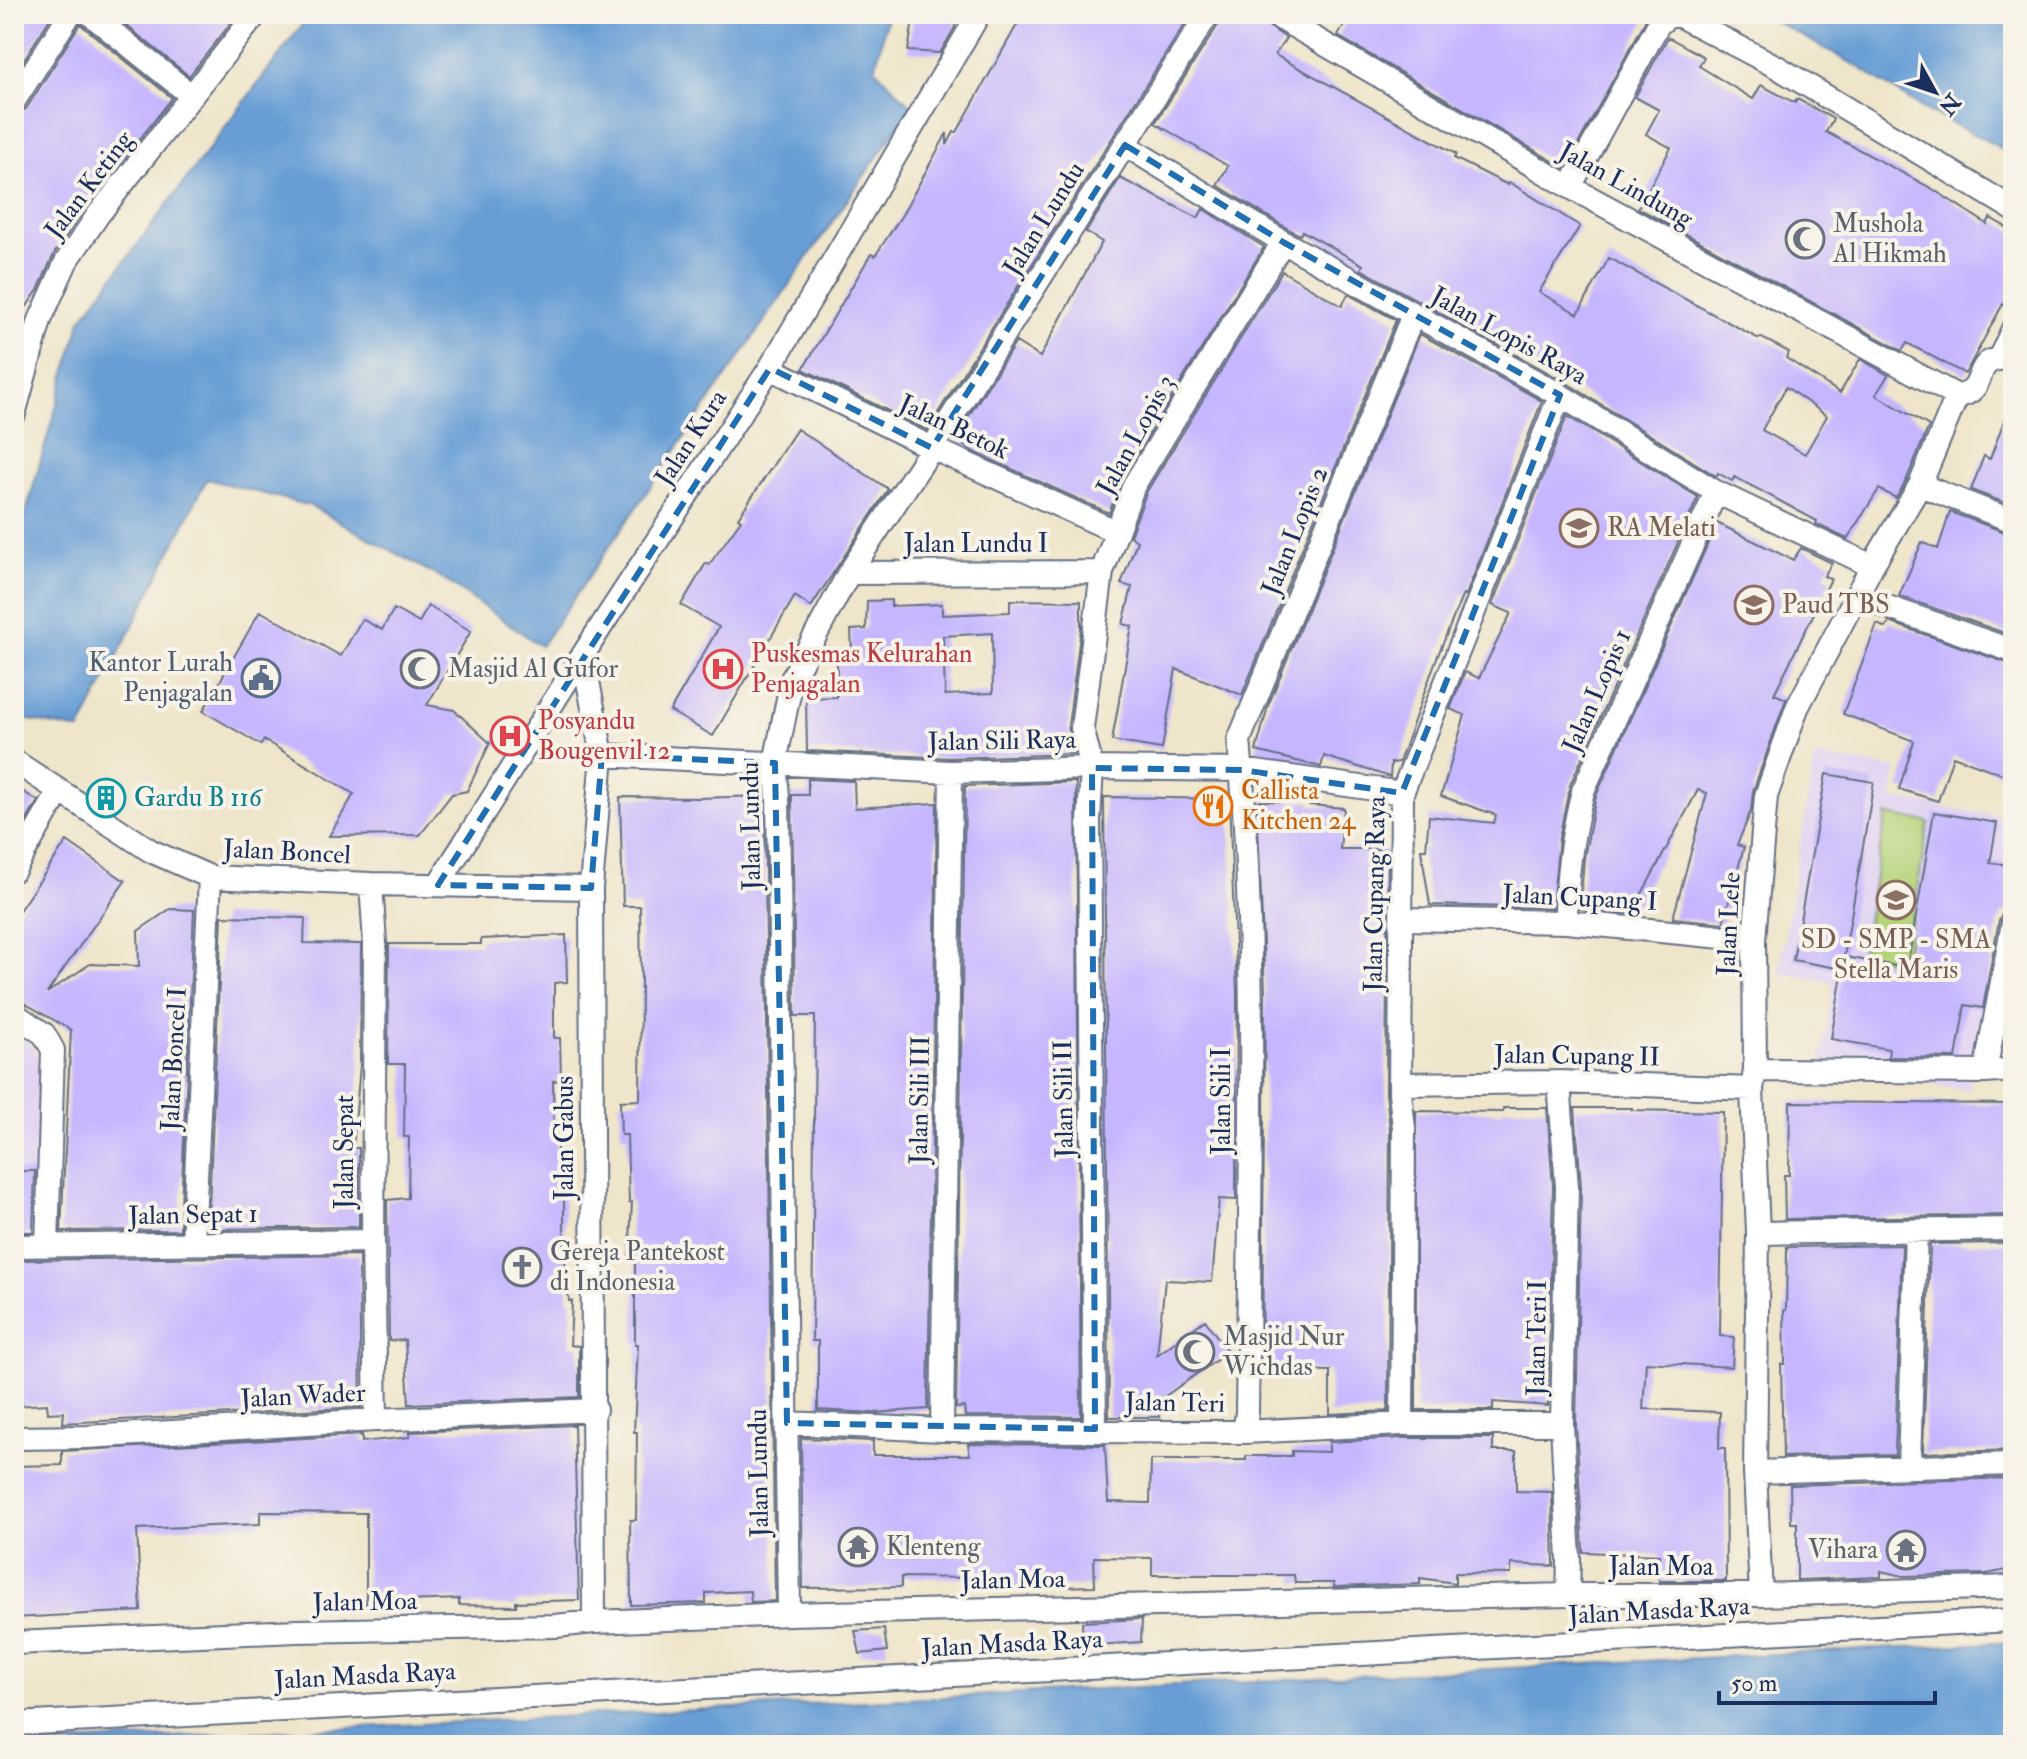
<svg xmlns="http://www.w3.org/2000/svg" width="2027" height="1759" font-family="'IM FELL Double Pica',serif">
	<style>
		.built { fill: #e2d4f3 }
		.green { fill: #b5d47a; stroke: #68826c; stroke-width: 2 }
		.water { fill: #689ed5; stroke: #42669a; stroke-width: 2 }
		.building { fill: #c6b6ff; fill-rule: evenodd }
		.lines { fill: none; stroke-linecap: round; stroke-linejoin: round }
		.street-casing { stroke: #656f84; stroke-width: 26 }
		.street { stroke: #fff; stroke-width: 22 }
		.marked { fill: none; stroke: #1f6fb2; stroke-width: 6; stroke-dasharray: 16 10; stroke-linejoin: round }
		.labels { text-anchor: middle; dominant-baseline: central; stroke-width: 8; stroke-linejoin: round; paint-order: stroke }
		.street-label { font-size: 26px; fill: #1b2f5e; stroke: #f7f3e8 }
		.worship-label { font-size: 26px; fill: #5b616d; stroke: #f7f3e8; text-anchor: start }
		.education-label { font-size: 26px; fill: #785e54; stroke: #f7f3e8; text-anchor: start }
		.health-label { font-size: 26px; fill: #be3a42; stroke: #f7f3e8; text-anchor: start }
		.service-label { font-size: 26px; fill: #4e5e75; stroke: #f7f3e8; text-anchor: end }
		.food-label { font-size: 26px; fill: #c56008; stroke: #f7f3e8; text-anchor: start }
		.culture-label { font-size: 26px; fill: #0d838f; stroke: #f7f3e8; text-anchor: start }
	</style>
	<rect width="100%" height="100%" fill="#f7f3e8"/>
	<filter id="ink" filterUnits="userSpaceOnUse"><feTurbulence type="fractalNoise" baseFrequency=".0125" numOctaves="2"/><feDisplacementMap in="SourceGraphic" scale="16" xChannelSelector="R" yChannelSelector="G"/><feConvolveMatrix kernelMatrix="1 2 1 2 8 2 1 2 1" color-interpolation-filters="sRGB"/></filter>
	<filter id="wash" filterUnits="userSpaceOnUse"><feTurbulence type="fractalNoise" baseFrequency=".006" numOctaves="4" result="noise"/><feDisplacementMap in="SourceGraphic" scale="32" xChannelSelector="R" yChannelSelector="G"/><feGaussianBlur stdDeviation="1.8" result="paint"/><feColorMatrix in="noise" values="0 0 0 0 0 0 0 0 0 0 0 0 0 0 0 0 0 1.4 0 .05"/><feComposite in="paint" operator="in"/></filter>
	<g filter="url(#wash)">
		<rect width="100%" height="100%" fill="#efe5ca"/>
		<!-- built -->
		<path class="built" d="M1815,756L1897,769L1892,799L2013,818L1969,1090L1820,1066L1834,982L1779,973Z
			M14,1025L19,1028L42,1062L40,1246L14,1248Z"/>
		<!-- green -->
		<path class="green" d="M1886,815L1929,822L1904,963L1861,956Z"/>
		<!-- water -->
		<path class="water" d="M310,14H888L875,69L912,106L541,646L443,579L311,506L207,479L80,730L14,717V554L81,320Z
			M1762,14H2013V154L1922,108L1857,66Z
			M2013,1642V1745H14Z"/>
		<g id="blocks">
			<!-- building -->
			<path class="building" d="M14,14H53L14,75Z
				M112,14H238L189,76Z
				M914,14H956L955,27L940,53L908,51Z
				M1023,14H1191L927,430L803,369L871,254L875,256L902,215L947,133V145L954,132H957Z
				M1222,14H1251L1286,38L1275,55L1456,154L1454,158L1508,185L1509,182L1580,226L1539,292L1578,314L1609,258L1759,339L1760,337L1789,352L1786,358L1840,393L1860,359L1888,375L1876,395L1929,426L1907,479L1896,498L1879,489L1847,539L1816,524L1817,521L1735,477L1732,481L1718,473L1716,476L1567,383L1361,269L1363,265L1302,231L1300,235L1290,230L1217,185L1228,166L1155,123L1220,22ZM1786,387L1827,416L1805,454L1762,430Z
				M1350,14H1649L1565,168L1338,36Z
				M80,24L172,98L86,207L54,254L38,290L14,325V115L26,109Z
				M1668,37L1704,57L1699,66L1753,99L1761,85L1795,103L1797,99L1833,119L1826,132L1931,188L1987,224L1990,218L2013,231V310L2003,304L1965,374L1907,343L1902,351L1638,208L1671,148L1646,134L1659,110L1635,97Z
				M1120,178L1198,218L1203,209L1264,247L1122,478L1109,513L974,452L954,439L1016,342L1040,357L1102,242L1086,232Z
				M1282,271L1342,306L1348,294L1396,320L1242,695L1176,669L1162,749L1112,741L1132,626L1123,624L1132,587L1121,584L1137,541L1130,536L1147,491Z
				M1420,334L1542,401L1466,595L1463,594L1436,660L1399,762L1391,763L1390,777L1324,756L1321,767L1256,751L1268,706Z
				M2010,404L2013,405V506L1971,490L1984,456L1990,459Z
				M1567,416L1698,497L1570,785L1559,838L1552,908L1430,905L1421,849H1426L1429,816L1494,823L1496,815L1441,796L1465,715L1450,709L1465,672L1479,678L1511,613L1492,605Z
				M797,429L888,489L811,607L795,596L713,736L670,711L719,627L681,605L706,563L709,565L741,520L738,518Z
				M1950,512L2013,535V636L1899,596L1922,542L1938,549Z
				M1717,523L1793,560L1801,548L1832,563L1824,576L1831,579L1774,694L1786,699L1753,791L1751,811L1737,845L1744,847L1723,923L1673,918L1707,793L1698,790L1631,914L1580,909L1584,858L1596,796Z
				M891,600V606L942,604V615L1010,612V600L1081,601V628L1068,726L1074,754L950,758L807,751L806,698L837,697V652L852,651L851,630L866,629L867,601ZM992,633L993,693L945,695L943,636Z
				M428,606L471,631L427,705L454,710L490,743L467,791L452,794L420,835L329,836L354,794L264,740L261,745L203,711L260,611L341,656L362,619L382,630L394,609L419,623Z
				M1889,622L2013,665V751L2004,775L1953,756L1938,801L1899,789L1914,741L1843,714L1877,624L1886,628Z
				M502,721L520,728L507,749L493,743Z
				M1826,774L1874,782L1842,969L1793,960Z
				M808,779L854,781L855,808L937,803L928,1409L873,1413L818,1410V1341H812L815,1016H795L792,795H808Z
				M102,782L123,797L114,810L92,795Z
				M1076,782L1081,1417L965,1416L964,1407L956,1408L965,786Z
				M14,786L38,801L14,842Z
				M764,796L775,1601L751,1602L750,1591L706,1593V1603L631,1605L630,1520H636L637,1432H634L638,1344H635V1258H629L632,1202L629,1203L627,1135H621L620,1101L640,1100L641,982L640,906H623L620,797L698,798Z
				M1104,797L1229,799L1237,992L1236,1200L1219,1199L1212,1282L1165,1280L1157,1355L1205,1320L1228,1352L1161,1399L1160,1417H1109Z
				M1257,801L1311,802L1310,805L1344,808L1340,849H1388L1386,1093L1390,1129L1388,1411L1330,1414V1371L1262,1369L1265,992Z
				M1934,812L1997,823L1990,863L2013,865V909L2003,913L1999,920L1983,1008L1965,1005L1956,1058L1888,1057L1889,1049L1831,1039L1845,957L1907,968Z
				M67,841L125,881L47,993L90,964L139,966L138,931L170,909L194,910L180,1230L61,1231L71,1030L14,997V918Z
				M222,916L305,918L304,943L361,944L360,1065L353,1148H359V1227L208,1229Z
				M566,935L567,982L554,983V1038H560L561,1080L553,1081L554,1139H557V1184H564V1250L569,1301H572L570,1345L579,1346V1397L409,1404L405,1340L389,1341L387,1200L408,1198L409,1137H404L405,1064H388L389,944H481V939Z
				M1790,1102L2013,1104V1215L1785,1219L1784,1175H1789Z
				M1503,1108H1547L1553,1187L1548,1406L1493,1402V1410H1416V1111L1503,1112Z
				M1575,1108H1632V1110L1723,1112L1720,1336L1734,1337L1732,1367L1646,1362L1643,1409L1720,1412L1719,1448H1725L1726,1581H1659V1555L1583,1552L1576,1424L1581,1187Z
				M14,1171H35L33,1232H14Z
				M2013,1243V1450L1923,1453L1930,1244Z
				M1902,1245L1895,1454L1783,1457L1781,1364H1785L1784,1310H1786L1787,1247Z
				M359,1255L361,1407L63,1423L64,1412L48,1413L47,1404L14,1406V1328L20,1327L18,1260Z
				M574,1425L579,1600L516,1602V1606L459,1605V1599L406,1601V1605H366V1513L260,1512V1524L137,1529L141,1611L14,1618V1466L62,1465V1451L362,1435V1442L410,1437V1432Z
				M801,1438L873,1441V1455H970L968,1444L1105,1445L1108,1502L1150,1503L1151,1460H1246V1456H1292V1451L1329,1452V1442L1402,1438H1493V1451H1516V1491L1552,1492L1554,1566L1511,1564V1574L1455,1573V1583L1420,1578V1584L1334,1587V1583H1295L1294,1575H1152V1558L1094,1557L1095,1586L1012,1588V1585L977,1586V1578L901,1577V1587L803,1588Z
				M2013,1478V1569L1986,1574L1903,1576L1881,1571V1577L1797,1580V1523H1791L1790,1485Z
				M1142,1619L1141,1642L1083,1646L1082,1622Z
				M884,1629L887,1651L860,1654L855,1631Z"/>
		</g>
	</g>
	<g filter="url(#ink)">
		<use href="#blocks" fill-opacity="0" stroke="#656f84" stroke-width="2"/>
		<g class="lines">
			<!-- street casing -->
			<g class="street-casing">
				<path id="street" d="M90,14L192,96
					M1273,14L1570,187L1957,396
					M14,101L70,14
					M1125,145L1283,242L1560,395L1716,492L1872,566
					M1570,187L1658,25L1667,17L1678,15L1777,67L2013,209
					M770,368L932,448L1117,532
					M1957,396C1988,393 1972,361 1999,359L2013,329
					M14,414L40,320L66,262L98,215L256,14
					M1920,485L2013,521
					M849,573L1102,572
					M1856,596L2013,651
					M583,655L602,755L591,888L594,1622
					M602,755L951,772L1092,768L1242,770L1402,793
					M14,761L151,851L210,877L371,884L591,888
					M14,870L59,792
					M371,884L375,943L373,1241L376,1420
					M438,885L600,628L770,368L979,14
					M1402,919L1566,922L1754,940
					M1566,922C1566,879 1572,833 1583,791L1716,492
					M14,1014L44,1034L53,1050L47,1246
					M1755,1070L1985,1072L2013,1070
					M1985,1072L2013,923
					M1559,1082L1567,1187L1562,1424L1569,1560L1568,1595
					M1401,1084L1559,1082L1752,1089
					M1758,1233L2013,1229
					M193,1243L210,877
					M14,1246L373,1241
					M787,1423L942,1430L1244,1432L1402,1424H1562
					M1402,1424L1404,1128L1400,1093L1402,793L1560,395
					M1095,1429L1089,821L1092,768L1082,728L1102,572L1134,485L1283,242
					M942,1430L951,772
					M1244,1432L1247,1413C1250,1189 1258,963 1239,740L1413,315
					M14,1438L87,1437L376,1420L595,1410
					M1909,1467L1916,1231
					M1755,1472L2013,1464
					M1761,1595L1755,1472L1758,1233L1752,1089L1755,1070L1754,940L1766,796L1797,708L1872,566L1920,485L1957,396
					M789,1614L778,796L775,763L792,679L849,573L932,448L1208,14
					M14,1643L297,1631L555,1626L594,1622L789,1614L1568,1595H1761L2013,1587
					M14,1724L2013,1620"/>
			</g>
			<!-- street -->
			<use href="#street" class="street"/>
		</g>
	</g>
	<!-- marked area -->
	<path class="marked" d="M1125,145L1283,242L1560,395L1402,793L1242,770L1092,768L1095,1429L787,1423L775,763L602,755L591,888L438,885L770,368L932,448Z"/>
	<!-- icons -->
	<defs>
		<g id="mosque-ring" transform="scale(2)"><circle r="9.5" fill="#f7f3e8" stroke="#6b7280" stroke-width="1.5"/><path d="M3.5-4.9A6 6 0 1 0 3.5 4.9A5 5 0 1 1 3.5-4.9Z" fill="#6b7280"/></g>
		<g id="school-ring" transform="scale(2)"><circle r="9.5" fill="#f7f3e8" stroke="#8d6e63" stroke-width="1.5"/><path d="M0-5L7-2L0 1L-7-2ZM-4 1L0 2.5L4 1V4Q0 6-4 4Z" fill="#8d6e63"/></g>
		<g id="hospital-ring" transform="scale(2)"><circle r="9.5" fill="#f7f3e8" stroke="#e0444e" stroke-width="1.5"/><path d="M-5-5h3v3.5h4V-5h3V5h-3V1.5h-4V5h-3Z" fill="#e0444e"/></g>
		<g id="civic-ring" transform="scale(2)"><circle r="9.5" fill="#f7f3e8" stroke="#5c6f8a" stroke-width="1.5"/><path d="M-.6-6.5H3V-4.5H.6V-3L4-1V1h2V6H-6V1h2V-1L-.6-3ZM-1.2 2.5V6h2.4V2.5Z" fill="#5c6f8a"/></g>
		<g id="building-ring" transform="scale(2)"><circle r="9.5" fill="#f7f3e8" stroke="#0f9aa8" stroke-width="1.5"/><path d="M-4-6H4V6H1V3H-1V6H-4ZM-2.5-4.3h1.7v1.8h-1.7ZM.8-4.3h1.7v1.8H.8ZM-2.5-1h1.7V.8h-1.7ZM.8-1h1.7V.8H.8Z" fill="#0f9aa8"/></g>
		<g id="restaurant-ring" transform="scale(2)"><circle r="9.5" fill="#f7f3e8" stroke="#e8710a" stroke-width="1.5"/><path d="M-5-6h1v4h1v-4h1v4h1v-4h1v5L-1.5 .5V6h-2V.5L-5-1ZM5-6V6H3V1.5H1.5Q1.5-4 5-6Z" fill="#e8710a"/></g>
		<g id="church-ring" transform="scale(2)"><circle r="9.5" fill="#f7f3e8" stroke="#6b7280" stroke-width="1.5"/><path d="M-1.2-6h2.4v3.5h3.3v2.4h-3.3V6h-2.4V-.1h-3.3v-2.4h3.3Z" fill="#6b7280"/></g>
		<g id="temple-ring" transform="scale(2)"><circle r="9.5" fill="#f7f3e8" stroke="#6b7280" stroke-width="1.5"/><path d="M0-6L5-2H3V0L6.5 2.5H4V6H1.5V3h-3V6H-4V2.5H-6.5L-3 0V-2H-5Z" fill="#6b7280"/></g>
	</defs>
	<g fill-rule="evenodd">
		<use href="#mosque-ring" x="1805" y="239"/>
		<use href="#school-ring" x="1579" y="528"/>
		<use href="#school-ring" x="1754" y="605"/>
		<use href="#mosque-ring" x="420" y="669"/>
		<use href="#hospital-ring" x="723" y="669"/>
		<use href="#civic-ring" x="261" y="678"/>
		<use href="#hospital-ring" x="510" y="736"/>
		<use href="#building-ring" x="106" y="798"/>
		<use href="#restaurant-ring" x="1213" y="806"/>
		<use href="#school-ring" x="1896" y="900"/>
		<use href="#church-ring" x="522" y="1267"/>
		<use href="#mosque-ring" x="1195" y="1352"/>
		<use href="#temple-ring" x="858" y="1547"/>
		<use href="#temple-ring" x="1906" y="1550"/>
	</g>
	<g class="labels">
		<!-- street labels -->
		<g class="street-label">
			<text transform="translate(89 185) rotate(-53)">Jalan Keting</text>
			<text transform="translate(1626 185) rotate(29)">Jalan Lindung</text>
			<text transform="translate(1044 219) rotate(-58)">Jalan Lundu</text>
			<text transform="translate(1509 336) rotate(29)">Jalan Lopis Raya</text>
			<text transform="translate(954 427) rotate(25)">Jalan Betok</text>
			<text transform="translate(1136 435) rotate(-61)">Jalan Lopis 3</text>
			<text transform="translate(691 438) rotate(-57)">Jalan Kura</text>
			<text transform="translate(1295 531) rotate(-68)">Jalan Lopis 2</text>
			<text x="976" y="544">Jalan Lundu I</text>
			<text transform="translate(1597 691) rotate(-66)">Jalan Lopis 1</text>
			<text transform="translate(1002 741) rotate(-1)">Jalan Sili Raya</text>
			<text transform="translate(751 826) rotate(-91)">Jalan Lundu</text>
			<text transform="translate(287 852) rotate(3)">Jalan Boncel</text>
			<text transform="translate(1375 894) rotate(-89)">Jalan Cupang Raya</text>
			<text transform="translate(1580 898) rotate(3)">Jalan Cupang I</text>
			<text transform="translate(1729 924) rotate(-87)">Jalan Lele</text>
			<text transform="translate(1577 1056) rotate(1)">Jalan Cupang II</text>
			<text transform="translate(174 1059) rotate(-87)">Jalan Boncel I</text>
			<text transform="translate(1064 1099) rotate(-91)">Jalan Sili II</text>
			<text transform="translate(920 1100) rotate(-89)">Jalan Sili III</text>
			<text transform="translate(1222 1101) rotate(-90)">Jalan Sili I</text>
			<text transform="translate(565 1138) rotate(-90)">Jalan Gabus</text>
			<text transform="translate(345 1152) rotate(-90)">Jalan Sepat</text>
			<text transform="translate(193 1215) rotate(-1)">Jalan Sepat 1</text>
			<text transform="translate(1537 1338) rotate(-89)">Jalan Teri I</text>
			<text transform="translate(303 1396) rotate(-3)">Jalan Wader</text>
			<text transform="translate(1175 1403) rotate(1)">Jalan Teri</text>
			<text transform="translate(759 1473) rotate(-91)">Jalan Lundu</text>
			<text x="1661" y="1567">Jalan Moa</text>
			<text transform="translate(1013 1580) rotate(-1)">Jalan Moa</text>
			<text transform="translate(365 1602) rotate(-1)">Jalan Moa</text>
			<text transform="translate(1659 1611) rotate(-3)">Jalan Masda Raya</text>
			<text transform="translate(1012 1644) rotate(-3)">Jalan Masda Raya</text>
			<text transform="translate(365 1676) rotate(-3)">Jalan Masda Raya</text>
		</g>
		<!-- worship labels -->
		<g class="worship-label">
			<text x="1833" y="224">Mushola<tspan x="1833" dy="30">Al Hikmah</tspan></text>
			<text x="448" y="669">Masjid Al Gufor</text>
			<text x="550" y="1252">Gereja Pantekost<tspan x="550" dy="30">di Indonesia</tspan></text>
			<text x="1223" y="1337">Masjid Nur<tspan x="1223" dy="30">Wichdas</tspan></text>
			<text x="886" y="1547">Klenteng</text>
			<text x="1878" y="1550" text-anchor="end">Vihara</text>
		</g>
		<!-- education labels -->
		<g class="education-label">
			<text x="1607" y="528">RA Melati</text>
			<text x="1782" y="605">Paud TBS</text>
			<text x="1896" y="940" text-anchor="middle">SD - SMP - SMA<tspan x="1896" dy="30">Stella Maris</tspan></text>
		</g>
		<!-- health labels -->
		<g class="health-label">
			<text x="751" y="654">Puskesmas Kelurahan<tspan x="751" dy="30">Penjagalan</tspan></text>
			<text x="538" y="721">Posyandu<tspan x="538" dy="30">Bougenvil 12</tspan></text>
		</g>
		<!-- service labels -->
		<g class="service-label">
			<text x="233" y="663">Kantor Lurah<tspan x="233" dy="30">Penjagalan</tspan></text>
		</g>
		<!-- food labels -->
		<g class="food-label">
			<text x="1241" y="791">Callista<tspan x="1241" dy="30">Kitchen 24</tspan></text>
		</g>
		<!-- culture labels -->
		<g class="culture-label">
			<text x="134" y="798">Gardu B 116</text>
		</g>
	</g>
	<!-- margin -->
	<rect width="2027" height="1759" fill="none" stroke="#f7f3e8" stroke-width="48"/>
	<!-- north arrow -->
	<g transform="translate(1935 92) rotate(130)" stroke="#f7f3e8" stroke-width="6" paint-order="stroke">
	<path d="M0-6L14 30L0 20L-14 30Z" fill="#1b2f5e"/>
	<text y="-12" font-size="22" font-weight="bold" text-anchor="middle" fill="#1b2f5e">N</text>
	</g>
	<!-- scale -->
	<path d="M1719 1691v12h216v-12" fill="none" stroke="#1b2f5e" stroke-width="4"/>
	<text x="1731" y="1691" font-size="24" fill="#1b2f5e" stroke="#f7f3e8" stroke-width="6" paint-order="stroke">50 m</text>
</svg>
